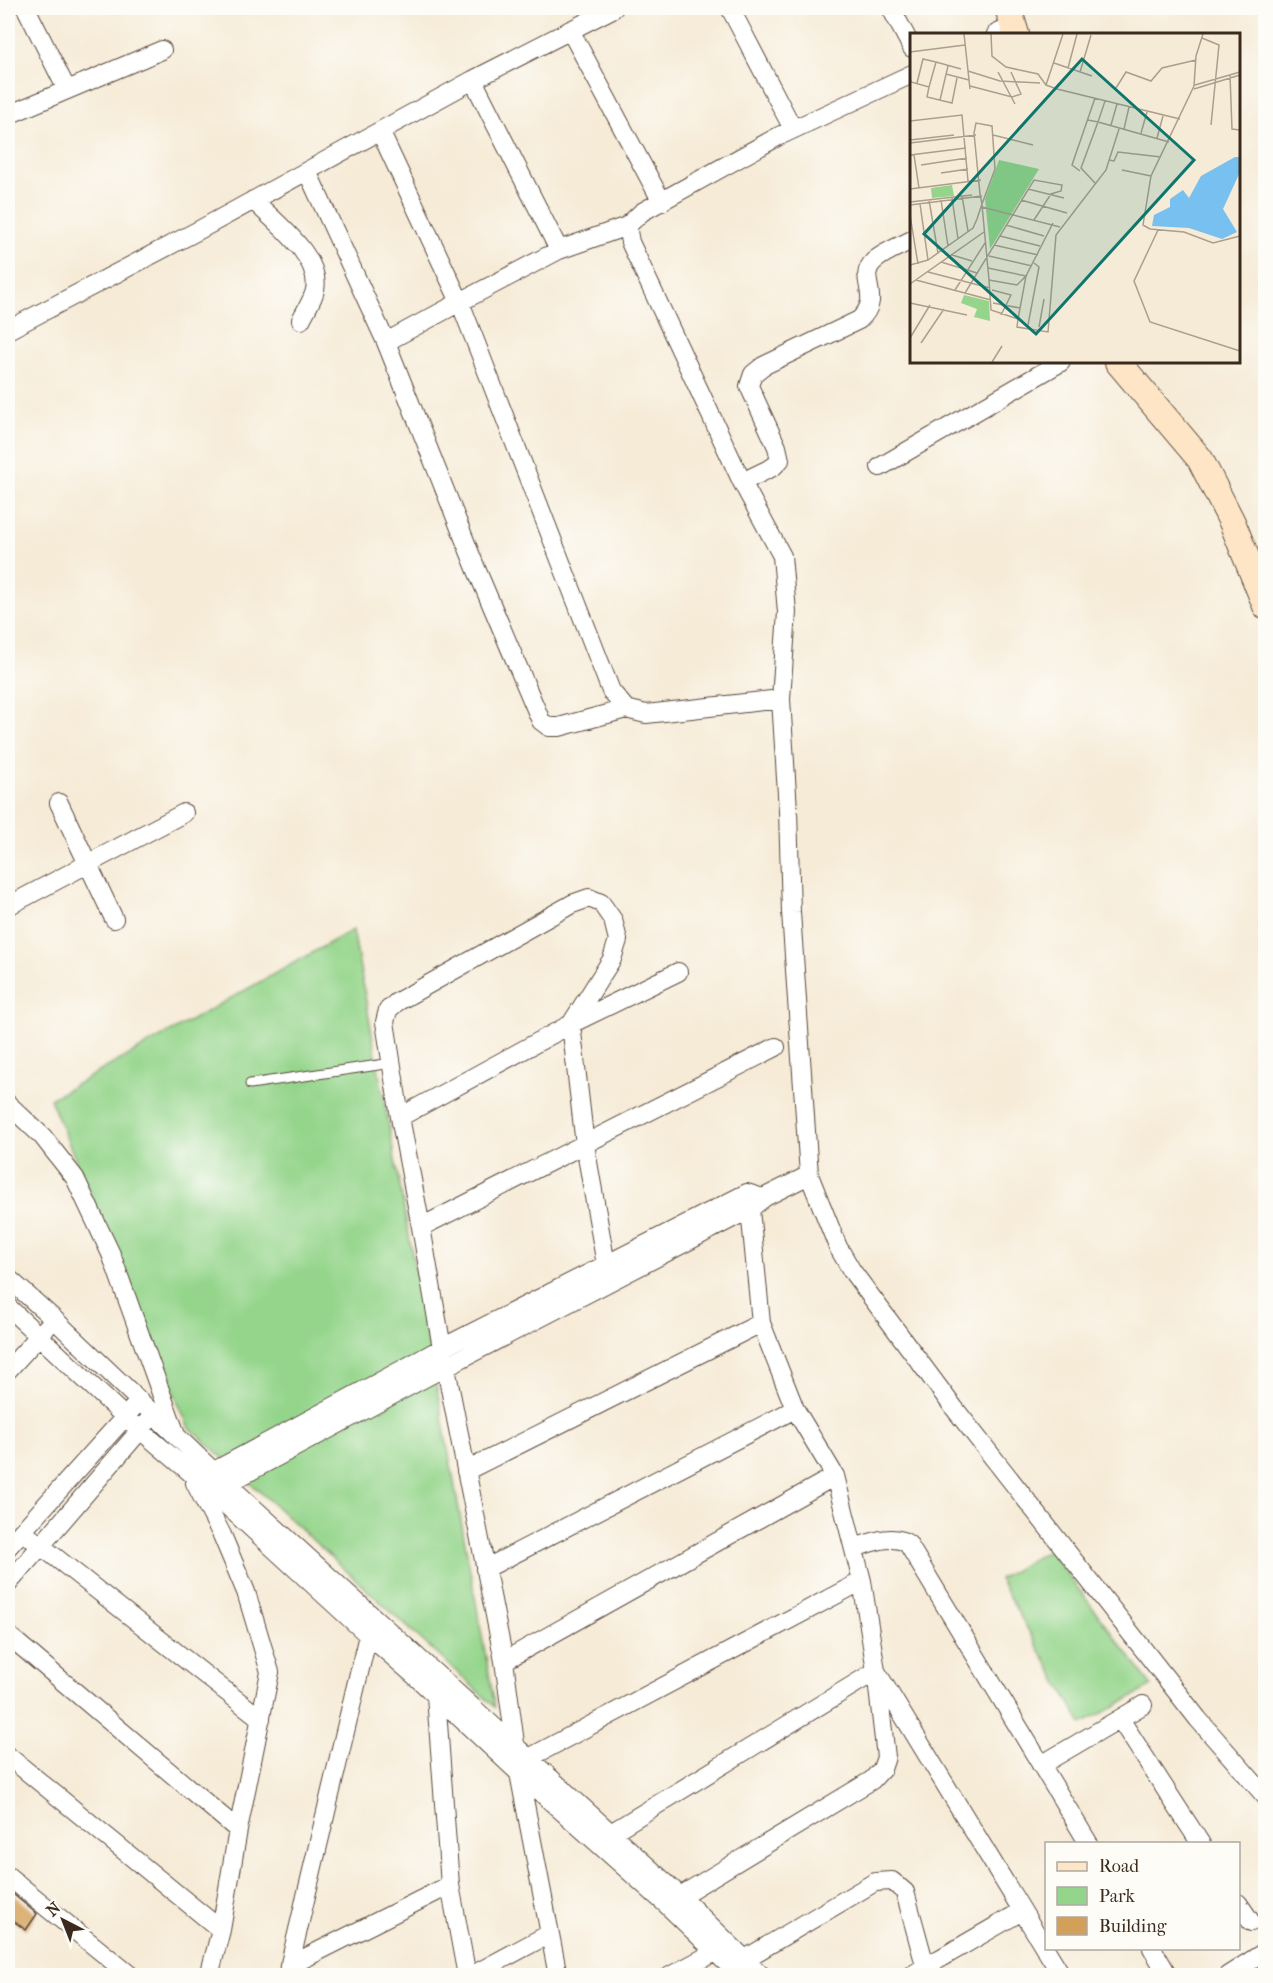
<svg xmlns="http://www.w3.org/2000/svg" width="1273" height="1983" font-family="'IM FELL French Canon',serif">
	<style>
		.green { fill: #94d58b; stroke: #688054; stroke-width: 1.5 }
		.building { fill: #d3a059 }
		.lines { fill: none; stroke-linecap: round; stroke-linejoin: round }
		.lane-casing { stroke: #57473a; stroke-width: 11 }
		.street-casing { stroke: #57473a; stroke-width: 20 }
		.secondary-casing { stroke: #57473a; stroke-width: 28 }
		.lane { stroke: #fff; stroke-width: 9 }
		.street { stroke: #fff; stroke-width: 18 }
		.secondary { stroke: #fde5c5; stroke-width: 26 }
		.inset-road { fill: none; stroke: #ab9e8d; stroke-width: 1.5 }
		.view { fill: #0f766e; fill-opacity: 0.15; stroke: #0f766e; stroke-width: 3 }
		.inset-edge { fill: none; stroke: #3b2a1e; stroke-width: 3 }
	</style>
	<rect width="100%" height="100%" fill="#fdfcf7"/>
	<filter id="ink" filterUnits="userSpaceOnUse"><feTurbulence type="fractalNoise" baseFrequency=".0167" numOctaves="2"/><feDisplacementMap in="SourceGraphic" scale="12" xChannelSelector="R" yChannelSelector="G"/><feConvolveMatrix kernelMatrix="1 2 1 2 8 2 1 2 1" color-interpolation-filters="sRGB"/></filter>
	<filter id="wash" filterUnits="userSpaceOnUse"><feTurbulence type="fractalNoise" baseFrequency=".008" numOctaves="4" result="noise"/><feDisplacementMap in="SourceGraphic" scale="24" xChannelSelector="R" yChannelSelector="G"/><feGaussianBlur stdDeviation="1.35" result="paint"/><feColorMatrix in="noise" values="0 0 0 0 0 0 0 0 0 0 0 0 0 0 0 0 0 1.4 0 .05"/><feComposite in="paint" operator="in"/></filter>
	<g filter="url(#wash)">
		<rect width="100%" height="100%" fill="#f6ebd7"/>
		<!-- green -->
		<path class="green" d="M353,930L495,1707L188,1426L50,1099Z
			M1049,1550L1152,1686L1082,1724L999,1579Z"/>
		<g id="blocks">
			<!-- building -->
			<path class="building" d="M8,1890L37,1914L26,1930L8,1917Z"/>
		</g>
	</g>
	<g filter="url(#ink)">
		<use href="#blocks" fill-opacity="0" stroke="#57473a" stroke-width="1.5"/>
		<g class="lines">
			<!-- lane casing -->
			<g class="lane-casing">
				<path id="lane" d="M250,1084L392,1063"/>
			</g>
			<!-- street casing -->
			<g class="street-casing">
				<path id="street" d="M26,8L67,90
					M730,8L793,129
					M891,8L912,48
					M570,30L662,202
					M996,34L1014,26
					M473,80L559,250
					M8,115L162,50
					M380,131L460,302L386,342
					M307,171L386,342L475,566L541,721L549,727H559L626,709
					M253,200C274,221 322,257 315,290C313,300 305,311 301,320
					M627,226L630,242L742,482L782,556L787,612L781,699L788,810L791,912L809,1175L838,1247L852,1271L951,1404L1198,1719L1266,1797
					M8,330L201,229L473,80L614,8
					M880,467L1061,362
					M742,482L773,467L780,460L777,447L749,386L753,374L763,366L859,320C885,296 855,279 874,261C884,252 900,246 912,240
					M781,699L646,714L626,709L611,691L460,302L559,250L627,226L642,212L779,136L912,74
					M59,803L114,919
					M8,906L184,813
					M8,1104L43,1137L75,1178L111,1254L175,1432
					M400,1117L571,1024L678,972
					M747,1193L750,1209L761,1323L795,1409L835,1476L862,1581L876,1671L1062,1976
					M421,1227L776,1047
					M8,1278L54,1319L213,1471L680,1896L762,1976
					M8,1307L125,1417L199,1480L368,1635L415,1676L519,1773L667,1905L740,1976
					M8,1370L47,1327
					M466,1471L761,1323
					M203,1477L442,1348L747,1193L757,1196
					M195,1483L222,1535L246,1592L270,1672L238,1830L221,1930L209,1976
					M219,1488L445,1367L750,1209L765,1197L809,1175
					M22,1531L261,1719
					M8,1547L133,1408
					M854,1548C870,1543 893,1533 908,1544L1089,1844
					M485,1569L795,1409
					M8,1584L148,1421
					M8,1635L238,1830
					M504,1661L835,1476
					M436,1696L450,1885L467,1976
					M1120,1719L1201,1844
					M8,1756L221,1930
					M529,1758L862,1581
					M1041,1765L1143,1705
					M601,1839L876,1671L886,1757L882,1769L872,1780L672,1901
					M8,1876L131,1976
					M1238,1903L1251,1922
					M1152,1948L1166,1972
					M745,1959L875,1882L892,1881L905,1892L928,1976
					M289,1966L450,1885
					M287,1976L368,1635
					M471,1976L549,1934
					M558,1976L519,1773L504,1661L442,1348L421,1227L400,1117L385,1022L388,1010L397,1002L572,904L589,898L601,903L613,920L618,940L612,959L571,1024L585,1145L609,1282
					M670,1976L715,1952
					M910,1976L1022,1911
					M1227,1976L1266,1951"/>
			</g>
			<!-- secondary casing -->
			<g class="secondary-casing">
				<path id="secondary" d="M1008,8L1016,34
					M1118,362L1200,459L1232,522L1266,606"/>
			</g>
			<!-- lane -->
			<use href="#lane" class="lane"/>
			<!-- street -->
			<use href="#street" class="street"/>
			<!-- secondary -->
			<use href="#secondary" class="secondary"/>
		</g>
	</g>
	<!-- overview -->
	<g transform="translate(910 33)">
		<rect width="330" height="330" fill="#f6ebd7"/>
		<path d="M89,127L129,136L80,216L75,166ZM42,152L44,163L22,165L21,155ZM54,262L79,268L80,288L64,284L67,276L51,270Z" fill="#94d58b"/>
		<path d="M325,124H330V139L313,176L327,199L312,206L279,195L242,193L244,182L260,174V166L273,157L279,165L291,143Z" fill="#77c0ef"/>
		<path class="inset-road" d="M54,1L60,56M81,1L82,23L96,34L128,41L136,52L147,56L270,86M293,1L286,23L284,53L241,143L233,192L240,196L274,199L303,210L330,203M292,5L309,12L301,92M0,19L55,12M26,29L51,36M144,30L182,43M158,35L167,1M58,38L90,48L130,50M88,39L105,71M170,39L181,2M36,41L59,47M320,42L322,96L330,97M0,44L1,49L19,54L17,64L42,70L47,45M7,50L13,26L26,29L19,54M136,52L153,1M285,52L330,39M60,53L102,64L111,61L101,39M206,55L216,39L241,48L252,35L286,27M284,56L330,42M30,67L38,33M178,87L188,89L195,68M0,88L52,82L58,148M201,92L207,71M214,96L219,74M231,100L237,79M83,102L123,112M247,105L253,83M0,107L44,102M0,110L66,102M0,122L56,115M4,122L9,155M199,127L204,128L208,119L251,124M11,132L57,125M212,137L241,143M170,138L162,132L185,65M31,140L58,136M185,150L171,135L188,89L259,109M0,156L71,147M118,156L154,165M52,163L58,198M42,165L48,206M19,167L28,220M31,167L38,213M111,167L157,180M0,169L62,162M10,171L18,227M0,172L72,163M72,174L150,194M0,182L8,231M96,192L134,203M248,197L224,248L240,289L330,318M90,203L130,213M84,212L128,222M42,222L62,228M79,223L122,233M31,229L67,240M0,232L18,227L63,195L67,186L72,171L85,136L82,93L66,90L64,100L70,161L72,171V172L79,247L81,277L108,286L107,294L138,299L146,202L196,137L209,96M78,235L116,243L107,252L79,247M18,239L80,255M6,247L81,267M0,251L74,199M45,257L75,210M82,257L101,262L91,282M55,260L124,147L152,152L151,158L141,161L124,187M0,270L57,282M83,270L110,275M108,286L116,243L143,190M118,292L129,234L124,230M129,294L134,266M0,305L20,272M11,310L34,276M82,329L92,313"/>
		<path class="view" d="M172,26L284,127L126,301L14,201Z"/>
		<rect width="330" height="330" class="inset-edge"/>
	</g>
	<!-- margin -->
	<rect width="1273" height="1983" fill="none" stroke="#fdfcf7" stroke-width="30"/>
	<!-- legend -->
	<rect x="1045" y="1842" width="195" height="108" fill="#fdfcf7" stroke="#afa8a0" stroke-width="1.5"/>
	<rect x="1057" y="1862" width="30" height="9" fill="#fde5c5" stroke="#afa8a0" stroke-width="1.5"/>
	<text x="1099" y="1872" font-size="18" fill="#3b2a1e">Road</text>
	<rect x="1057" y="1887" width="30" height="18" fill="#94d58b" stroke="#afa8a0" stroke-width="1.5"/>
	<text x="1099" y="1902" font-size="18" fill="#3b2a1e">Park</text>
	<rect x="1057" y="1917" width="30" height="18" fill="#d3a059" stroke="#afa8a0" stroke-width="1.5"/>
	<text x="1099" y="1932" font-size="18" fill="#3b2a1e">Building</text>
	<!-- north arrow -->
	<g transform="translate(63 1920) rotate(318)" stroke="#fdfcf7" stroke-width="4.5" paint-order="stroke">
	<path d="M0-4.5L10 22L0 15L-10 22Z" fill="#3b2a1e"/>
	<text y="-9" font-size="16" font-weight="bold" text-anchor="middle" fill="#3b2a1e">N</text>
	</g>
</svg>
